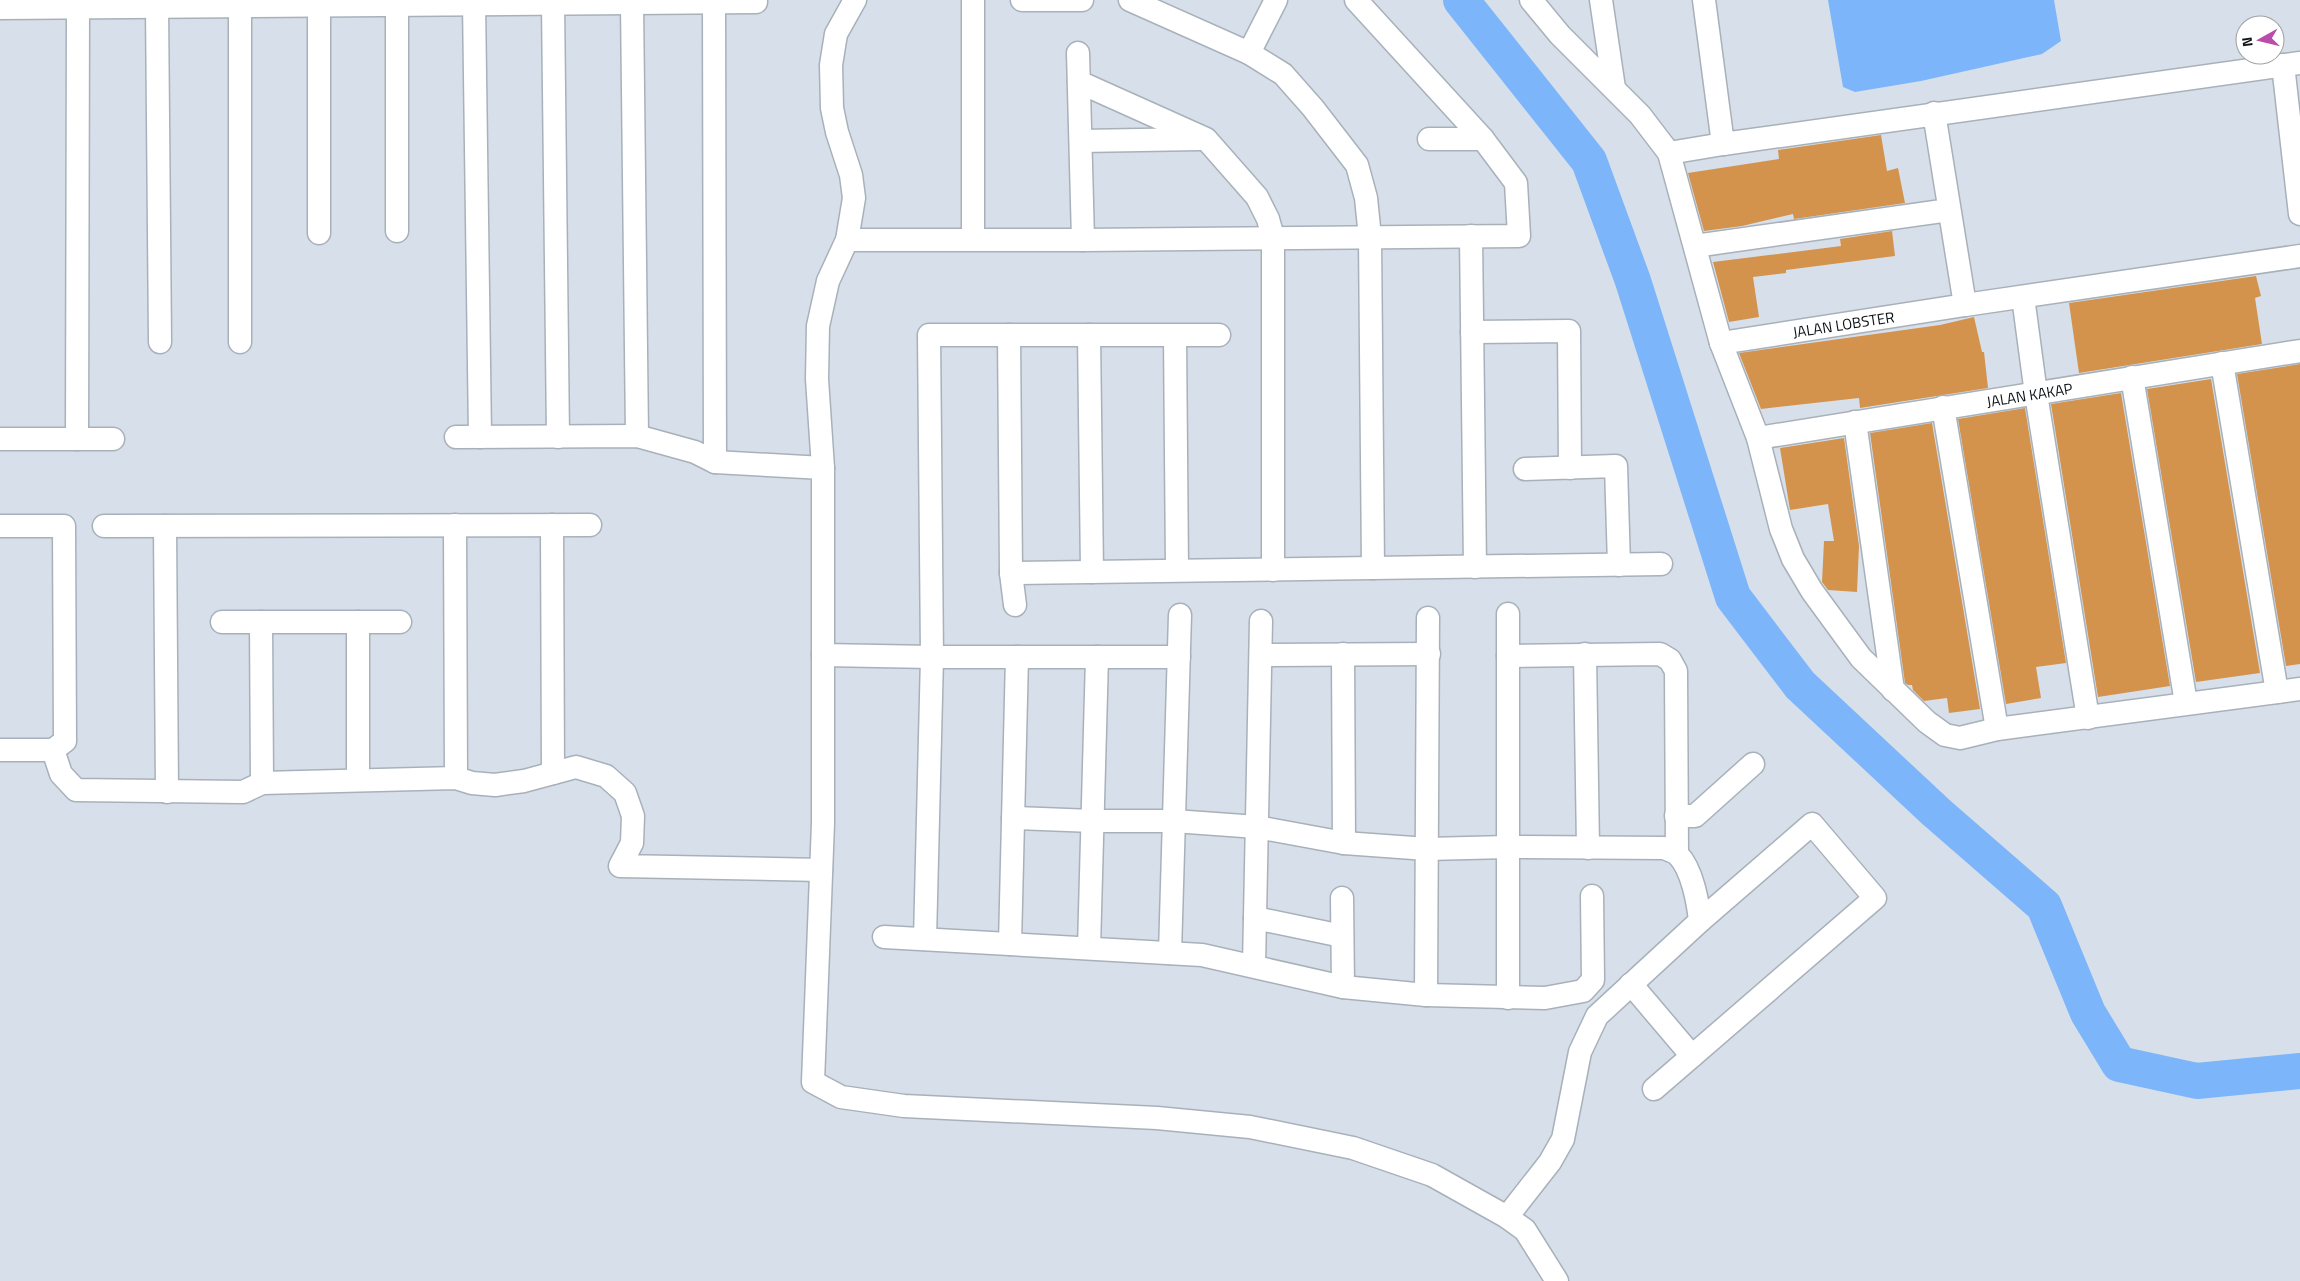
<svg xmlns="http://www.w3.org/2000/svg" width="2300" height="1281" font-family="'Titillium Web',sans-serif">
	<style>
		.water { fill: #7cb5fa }
		.lines { fill: none; stroke-linecap: round; stroke-linejoin: round }
		.river { stroke: #7cb5fa; stroke-width: 36 }
		.building { fill: #d3934d }
		.street-casing { stroke: #a8b1ba; stroke-width: 25 }
		.street { stroke: #fff; stroke-width: 22 }
		.labels { text-anchor: middle; dominant-baseline: central; stroke-width: 4; stroke-linejoin: round; paint-order: stroke }
		.street-label { font-size: 15px; fill: #0e1215; stroke: #fff }
	</style>
	<rect width="100%" height="100%" fill="#d7e0ea"/>
	<!-- water -->
	<path class="water" d="M1828,0H2054L2061,41L2042,54L1921,81L1855,92L1843,87Z"/>
	<g class="lines">
		<!-- river -->
		<path class="river" d="M1461,0L1589,161L1633,281L1733,597L1800,685L1936,812L2044,906L2088,1013L2119,1064L2197,1081L2300,1071"/>
	</g>
	<!-- building -->
	<path class="building" d="M1881,135L1887,171L1898,168L1905,203L1794,219L1793,214L1742,226L1704,231L1688,173L1779,159L1778,150Z
		M1892,231L1895,256L1786,270V273L1753,277L1759,317L1729,322L1713,262L1841,246L1840,239Z
		M2256,276L2261,296L2255,298L2262,344L2079,373L2069,303Z
		M1974,317L1982,352H1984L1988,388L1860,408L1859,398L1761,409L1739,353L1940,325Z
		M2300,364V664L2286,666L2237,374Z
		M2211,379L2260,673L2196,682L2147,389Z
		M2121,393L2170,686L2098,697L2051,404Z
		M2025,408L2066,663L2036,667L2041,698L2006,704L1958,419Z
		M1932,423L1980,709L1949,713L1947,698L1924,701L1913,690L1912,685H1908L1905,683L1870,433Z
		M1844,438L1859,546L1857,592L1828,590L1822,582L1824,541H1834L1828,504L1790,510L1780,448Z"/>
	<g class="lines">
		<!-- street casing -->
		<g class="street-casing">
			<g id="street">
				<path d="M397,0V231"/>
				<path d="M1022,0H1082"/>
				<path d="M1130,0L1249,53L1283,74L1313,108L1357,165L1366,198L1370,237L1373,568"/>
				<path d="M1356,0L1483,139"/>
				<path d="M1531,0L1560,35L1640,115L1669,153L1721,343L1758,438L1781,529L1793,559L1812,591L1861,658L1927,722L1945,735L1960,738L1997,729L2300,689"/>
				<path d="M1601,0L1614,88"/>
				<path d="M1704,0L1723,144L2300,63"/>
				<path d="M474,2L480,437"/>
				<path d="M553,3L558,437"/>
				<path d="M632,3L637,436"/>
				<path d="M714,3L715,462"/>
				<path d="M157,6L160,342"/>
				<path d="M0,8L756,2"/>
				<path d="M1078,53L1083,240"/>
				<path d="M1249,53L1276,0"/>
				<path d="M2283,65L2300,214"/>
				<path d="M1079,82L1206,139L1257,197L1268,219L1273,237V570"/>
				<path d="M1934,113L1965,305L2300,256"/>
				<path d="M1081,141L1200,139"/>
				<path d="M1669,153L1723,144"/>
				<path d="M319,233V4"/>
				<path d="M1471,236L1475,567"/>
				<path d="M973,239V0"/>
				<path d="M847,240H1083L1519,236L1516,183L1483,139H1429"/>
				<path d="M1695,246L1949,210"/>
				<path d="M2023,297L2036,394L2088,718"/>
				<path d="M1472,332L1569,331L1570,468"/>
				<path d="M1009,335L1011,573L1015,605"/>
				<path d="M1089,335L1092,572"/>
				<path d="M1175,336L1177,570"/>
				<path d="M240,342V5"/>
				<path id="s1" d="M1721,343L1965,305"/>
				<path d="M2222,363L2277,692"/>
				<path d="M2132,377L2186,703"/>
				<path d="M1943,407L1997,729"/>
				<path d="M1855,422L1893,690"/>
				<path d="M456,437L637,436L695,452L715,462L823,468V655L932,657H1179"/>
				<path id="s2" d="M1758,438L2300,351"/>
				<path d="M0,439H113"/>
				<path d="M77,439L78,7"/>
				<path d="M823,468L817,379L818,326L828,281L847,240L854,198L851,175L837,132L832,108L831,65L836,34L855,0"/>
				<path d="M1525,469L1616,466L1619,565"/>
				<path d="M455,525L456,778"/>
				<path d="M552,525L553,773"/>
				<path d="M0,526H64L65,741L53,750H0"/>
				<path d="M104,526L590,525"/>
				<path d="M165,526L167,792"/>
				<path d="M1011,573L1661,564"/>
				<path d="M222,622H400"/>
				<path d="M261,622L262,783"/>
				<path d="M358,622V780"/>
				<path d="M1343,654L1344,843"/>
				<path d="M1585,654L1588,848"/>
				<path d="M823,655V823L813,1082L841,1097L904,1106L1157,1118L1250,1127L1353,1148L1432,1175L1507,1217"/>
				<path d="M1261,655L1429,654"/>
				<path d="M1508,656L1660,654L1670,660L1676,671L1677,853"/>
				<path d="M53,750L61,774L76,790L243,792L262,783L456,778L472,783L495,785L524,781L576,767L606,776L625,793L633,816L632,843L620,866L821,870"/>
				<path d="M1676,816H1695L1753,764"/>
				<path d="M1013,818L1093,821H1174L1257,827L1344,843L1427,849L1508,847L1664,848C1669,850 1675,852 1678,855C1692,869 1698,902 1700,921L1597,1016L1580,1052L1563,1139L1550,1162L1507,1217L1525,1230L1557,1281"/>
				<path d="M1342,898L1343,987"/>
				<path d="M1255,918L1342,936"/>
				<path d="M884,937L1202,955L1343,987L1426,995L1545,998L1583,991L1593,980L1592,896"/>
				<path d="M925,939L932,657L929,335H1219"/>
				<path d="M1010,944L1017,657"/>
				<path d="M1089,948L1097,657"/>
				<path d="M1170,953L1180,615"/>
				<path d="M1254,966L1261,621"/>
				<path d="M1631,984L1692,1056"/>
				<path d="M1426,995L1428,618"/>
				<path d="M1508,998V614"/>
				<path d="M1654,1089L1875,898L1812,824L1700,921"/>
			</g>
		</g>
		<!-- street -->
		<use href="#street" class="street"/>
	</g>
	<g class="labels">
		<!-- street labels -->
		<g class="street-label">
			<text stroke="none"><textPath href="#s1" startOffset="124">JALAN LOBSTER</textPath></text>
			<text stroke="none"><textPath href="#s2" startOffset="275">JALAN KAKAP</textPath></text>
		</g>
	</g>
	<!-- north arrow -->
	<g transform="translate(2260 40) rotate(262)"><circle r="24" fill="#ffffff" stroke="#9fa0a1"/>
	<path d="M0-4L9 19L0 12L-9 19Z" fill="#ba4cab"/>
	<text y="-8" font-size="14" font-weight="bold" text-anchor="middle" fill="#0e1215">N</text>
	</g>
</svg>
